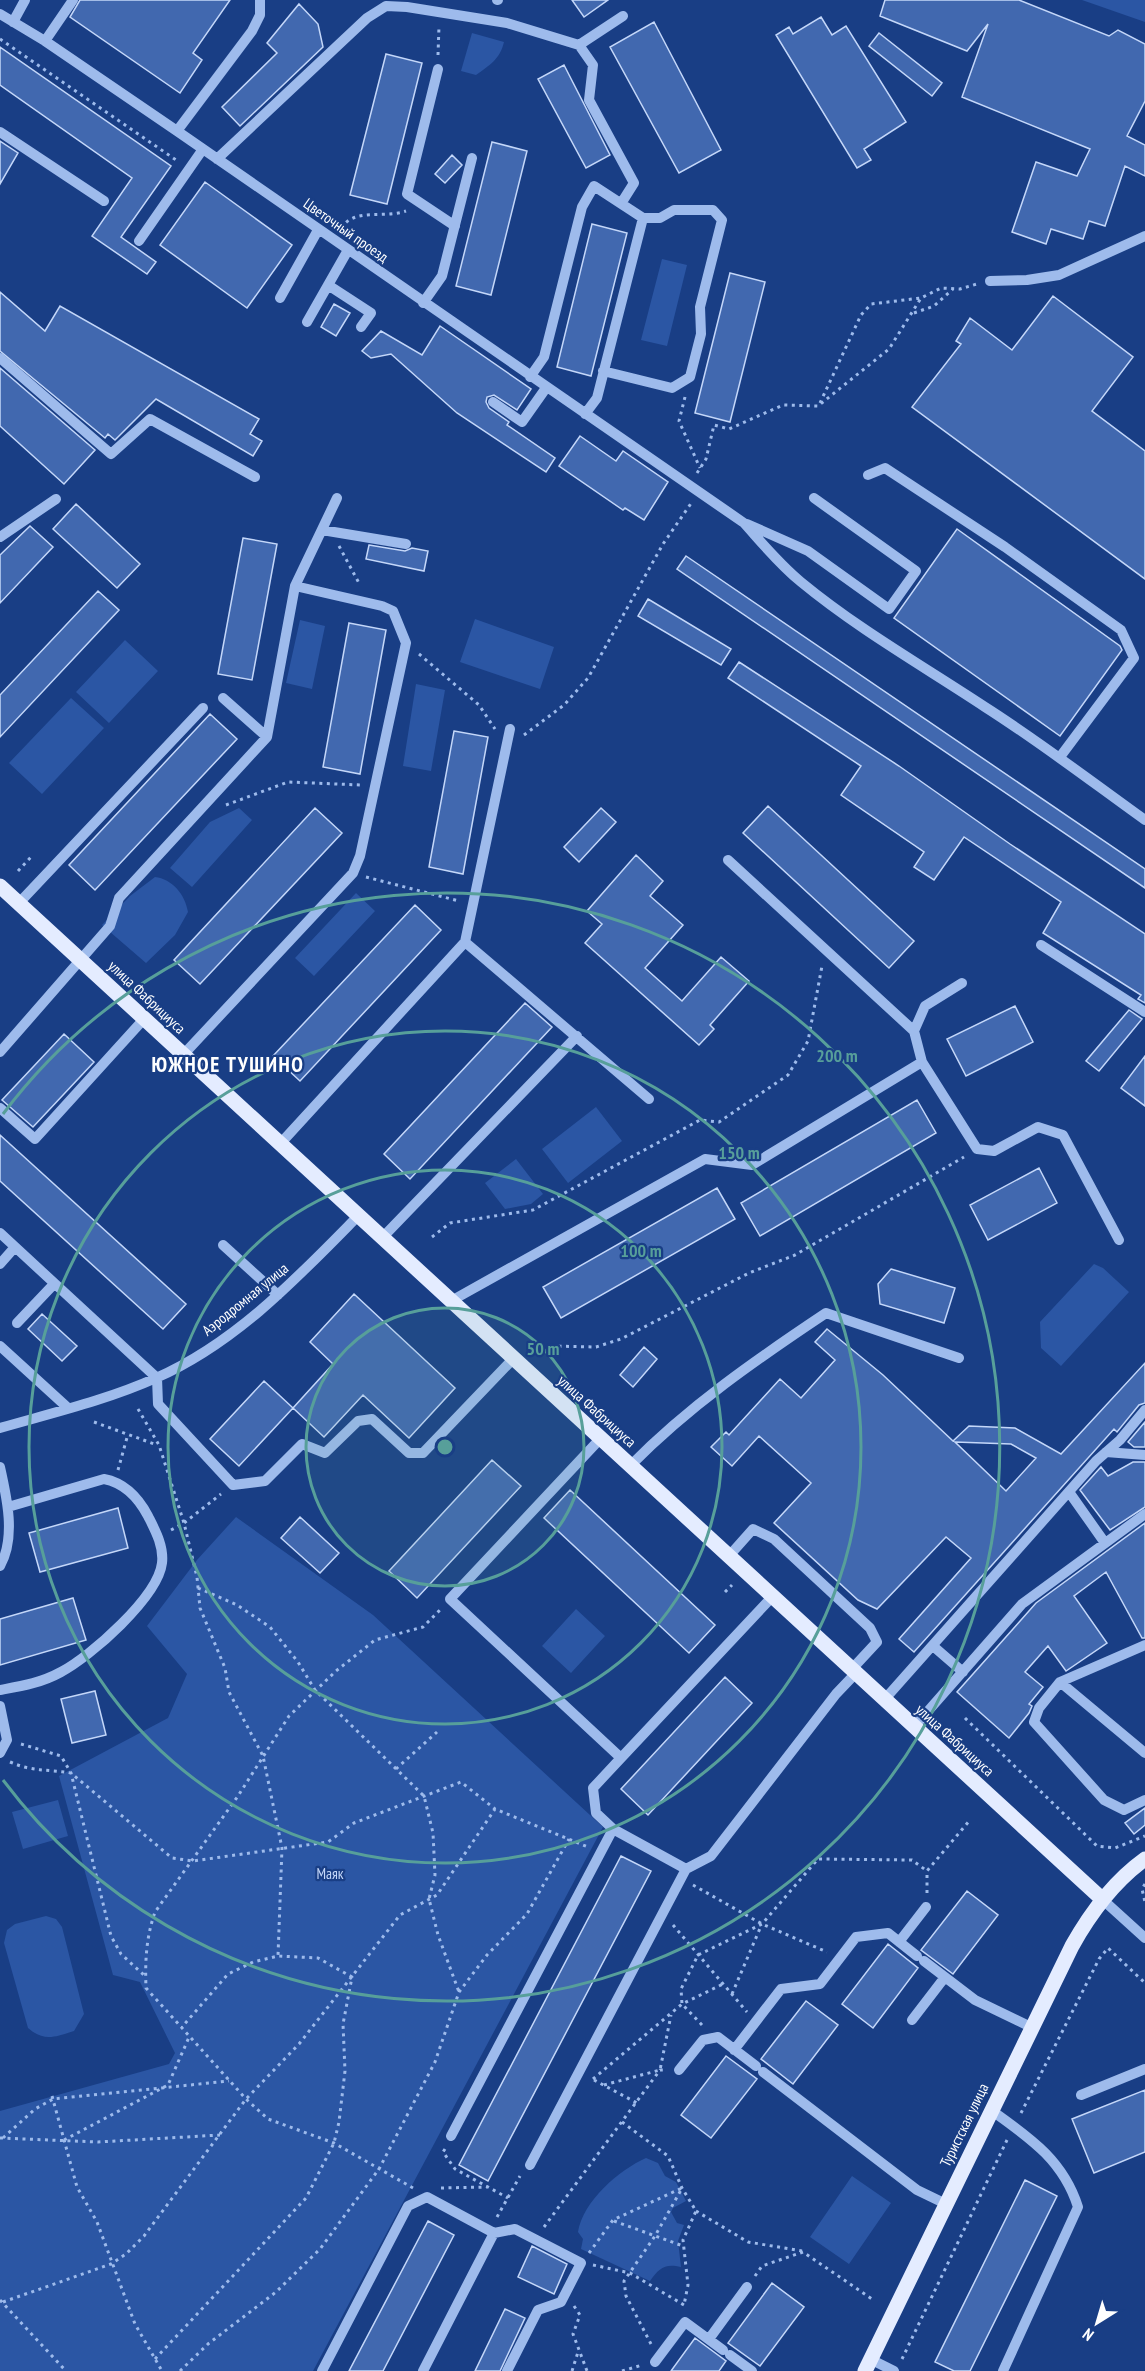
<svg xmlns="http://www.w3.org/2000/svg" width="1145" height="2371" font-family="'PT Sans Narrow',sans-serif">
	<style>
		.green { fill: #2b56a4 }
		.building { fill: #4168af; stroke: #c4d7f9; stroke-width: 1.5; fill-rule: evenodd }
		.lines { fill: none; stroke-linecap: round; stroke-linejoin: round }
		.path { stroke: #9ebbec; stroke-width: 3; stroke-dasharray: 3 4.5; stroke-linecap: butt }
		.minor { stroke: #9ebbec; stroke-width: 10 }
		.major { stroke: #e4ecff; stroke-width: 15 }
		.ring { fill: none; stroke: #579f9a; stroke-width: 3 }
		.labels { text-anchor: middle; dominant-baseline: central; stroke-width: 4.5; stroke-linejoin: round; paint-order: stroke }
		.street-label { font-size: 15px; fill: #fff; stroke: #193e85 }
		.park-label { font-size: 15px; fill: #c4d7f9; stroke: #193e85 }
		.district-label { font-size: 21px; font-weight: bold; letter-spacing: 1.5px; fill: #fff; stroke: #193e85 }
		.centre { fill: #579f9a; stroke: #193e85; stroke-width: 3 }
		.ring-label { font-size: 18px; text-anchor: middle; font-weight: bold; fill: #579f9a; stroke: #193e85; stroke-width: 4.5; stroke-linejoin: round; paint-order: stroke }
	</style>
	<rect width="100%" height="100%" fill="#193e85"/>
	<!-- green -->
	<path class="green" d="M1082,0H1145V22Z
		M472,33L504,42C500,59 490,65 476,75L461,71Z
		M662,259L687,265L667,346L641,340Z
		M475,619L554,647L540,689L460,662Z
		M300,620L325,626L312,689L286,683Z
		M125,640L158,671L109,723L76,692Z
		M416,684L445,690L431,771L403,766Z
		M71,698L104,728L42,794L9,763Z
		M239,808L252,820L192,887L170,868L210,822Z
		M155,877C172,879 185,894 188,912L175,935L146,963L102,925L130,896Z
		M356,893L375,911L314,976L295,958Z
		M596,1107L622,1141L568,1183L542,1149Z
		M516,1159L543,1194L531,1204L505,1209L485,1183Z
		M1094,1264L1103,1268L1129,1292L1061,1366L1041,1348L1040,1322Z
		M236,1517L373,1615L603,1827L313,2371H0V2111L169,2064L175,2053L140,1982L113,1975L59,1776L168,1718L187,1674L147,1626L197,1560Z
		M576,1609L605,1636L571,1673L542,1646Z
		M58,1800L68,1836L23,1849L12,1812Z
		M46,1916L56,1919L62,1927L84,2014L74,2031C55,2037 44,2042 28,2028L4,1943L7,1930L15,1924Z
		M646,2158L658,2163L665,2176L676,2182L686,2201L673,2208L671,2212L677,2223L684,2225L678,2241L681,2267C665,2263 659,2268 650,2281L581,2249L583,2239L578,2232C583,2201 619,2170 646,2158Z
		M852,2176L891,2203L849,2264L810,2237Z"/>
	<!-- building -->
	<path class="building" d="M80,0H230L193,53L202,60L180,93L70,17Z
		M572,0H608L584,17Z
		M885,0H1019L1109,36L1118,30L1145,44V101L1127,136L1145,145V176L1125,166L1105,226L1089,221L1083,239L1051,229L1046,244L1012,232L1036,162L1077,176L1090,149L962,97L988,24L967,51L880,16Z
		M299,4L318,24L323,47L240,126L222,107L277,53L267,43Z
		M821,17L832,35L846,26L906,122L864,149L871,160L857,168L776,35L789,27L793,34Z
		M654,22L721,150L679,173L610,47Z
		M879,33L942,83L932,96L869,46Z
		M0,47L171,166L121,237L156,262L147,274L92,236L132,178L0,85Z
		M386,54L422,63L387,204L350,195Z
		M564,65L610,155L586,168L538,79Z
		M0,141L18,153L0,184Z
		M492,142L527,151L491,295L456,286Z
		M452,155L462,165L445,183L435,174Z
		M205,182L292,245L247,308L160,245Z
		M592,224L627,233L591,376L557,367Z
		M730,273L765,282L730,422L695,413Z
		M0,292L45,331L60,306L259,419L250,434L262,441L253,456L156,399L115,440L108,434L105,438L0,351Z
		M1053,296L1133,357L1092,411L1145,451V579L912,407L961,344L956,341L970,318L1012,350Z
		M334,304L350,313L336,336L321,327Z
		M440,326L531,389L517,410L494,395L487,397L486,402L489,408L509,422L507,425L555,458L546,472L457,413L391,354L371,358L362,351L381,331L422,355Z
		M0,368L95,450L64,484L0,426Z
		M580,436L616,461L623,451L668,482L644,520L625,508L623,510L559,466Z
		M76,504L140,564L117,588L53,529Z
		M30,526L53,547L0,603V555Z
		M957,529L1120,646L1122,650L1060,736L894,618Z
		M243,538L277,544L252,680L218,674Z
		M369,545L405,551L412,548L428,551L424,571L366,559Z
		M686,556L1145,869V888L677,569Z
		M98,591L119,610L0,737V695Z
		M648,599L731,649L721,665L638,616Z
		M349,623L386,630L360,774L323,767Z
		M739,662L899,766L1010,844L1145,934V1003L1138,999L1141,995L1043,933L1061,902L964,837L934,880L914,867L924,852L841,795L861,766L728,678Z
		M210,714L237,739L95,890L69,865Z
		M454,731L488,737L463,874L429,867Z
		M768,806L914,941L889,968L743,833Z
		M315,808L342,833L200,984L174,960Z
		M601,808L616,822L579,862L564,847Z
		M636,855L663,881L650,896L683,925L645,968L682,1001L721,957L749,981L710,1025L714,1029L699,1045L585,943L602,924L587,911Z
		M415,905L441,930L300,1081L273,1056Z
		M525,1003L552,1027L410,1179L384,1154Z
		M1015,1006L1033,1042L966,1076L947,1039Z
		M1129,1010L1142,1019L1099,1071L1086,1061Z
		M64,1034L94,1062L33,1127L2,1100Z
		M1145,1056V1106L1121,1088Z
		M917,1100L936,1133L760,1236L741,1203Z
		M0,1135L186,1304L163,1329L0,1181Z
		M1039,1168L1057,1203L988,1240L970,1205Z
		M717,1188L735,1219L561,1318L543,1287Z
		M891,1269L955,1288L944,1323L880,1304L878,1284Z
		M354,1294L455,1388L409,1438L363,1395L324,1437L293,1408L333,1364L310,1342Z
		M42,1314L77,1346L62,1361L28,1329Z
		M827,1329L883,1375L953,1441L969,1426L1015,1428L1061,1454L1145,1363V1403L1139,1405L1117,1432L1114,1429L914,1652L899,1639L971,1558L946,1537L877,1609L858,1600L774,1523L811,1483L759,1436L732,1466L711,1447L726,1432L729,1435L780,1379L801,1398L835,1360L815,1342ZM955,1442L1011,1444L1036,1458L1006,1491Z
		M644,1347L657,1359L633,1387L620,1375Z
		M264,1381L293,1408L239,1466L210,1439Z
		M1145,1422V1447H1134L1128,1442Z
		M492,1460L521,1486L417,1598L389,1571Z
		M1133,1462H1145V1507L1110,1530L1080,1490L1101,1467L1108,1476Z
		M570,1490L715,1625L689,1653L544,1518Z
		M118,1508L128,1548L40,1572L29,1533Z
		M300,1517L339,1553L320,1573L281,1538Z
		M1145,1523V1638H1142L1106,1572L1074,1596L1107,1643L1066,1671L1048,1646L1025,1672L1043,1687L1029,1704L1032,1706L1029,1713L1009,1738L957,1692L1036,1603Z
		M73,1598L86,1640L0,1665V1619Z
		M725,1677L752,1703L648,1815L621,1789Z
		M95,1691L106,1735L72,1743L61,1699Z
		M1145,1808V1825L1134,1834L1125,1823Z
		M621,1856L651,1871L488,2181L459,2165Z
		M967,1891L998,1915L953,1974L921,1950Z
		M888,1944L918,1968L873,2028L842,2004Z
		M806,2001L838,2025L793,2084L761,2059Z
		M726,2056L757,2079L711,2138L681,2115Z
		M1145,2090V2152L1094,2173L1072,2119Z
		M1025,2180L1057,2196L970,2371H954L935,2362Z
		M428,2221L454,2235L383,2371H349Z
		M532,2246L567,2264L554,2294L518,2277Z
		M772,2283L804,2307L760,2366L728,2343Z
		M505,2309L525,2318L500,2371H475Z
		M695,2338L726,2361L719,2371H671Z"/>
	<g class="lines">
		<!-- path -->
		<path class="path" d="M0,39L179,162
			M438,55L439,26
			M341,228C356,207 383,219 406,211
			M914,313L934,306L953,289
			M685,397L679,421L700,468
			M820,403L861,315L871,304L921,298
			M697,473L706,459L714,425L729,429L783,405L818,406L889,349L921,298L941,288L960,289L977,284
			M339,546L360,585
			M419,654L479,705L495,729
			M524,735L564,705L588,678L663,544L692,502
			M226,805L288,782L361,785
			M18,871L32,856
			M366,877L459,901
			M432,1237L450,1223L533,1210L700,1120L719,1122L788,1075L808,1041L822,966
			M551,1346L596,1347L621,1339L749,1273L795,1255L964,1157
			M138,1409L159,1445L184,1523L197,1577L200,1608L225,1668L229,1692L263,1756L282,1848L278,1956
			M94,1422L157,1445
			M118,1470L128,1434
			M171,1530L184,1523L221,1494
			M198,1588L237,1605L270,1627L298,1662L315,1690L424,1796L433,1833L435,1875L429,1899L438,1935L459,1992
			M725,1592L732,1585
			M965,1718L1097,1846L1115,1848L1145,1836
			M21,1744L61,1756L71,1773L111,1936L121,1954L146,1977
			M10,1762C33,1772 47,1769 71,1773L172,1858L193,1861L328,1842L354,1823L461,1782L495,1809
			M396,1769L437,1732
			M1145,1884L1142,1889L1145,1902
			M693,1885L762,1924L827,1952
			M927,1893V1871L970,1820
			M673,1925L747,2012
			M732,1994L761,1926
			M702,2025L682,2004L681,1989L698,1955L762,1924L818,1859L912,1860L927,1871
			M593,2079L682,2004L723,1984
			M594,2080L637,2103
			M604,2085L660,2070L671,2015
			M52,2096L77,2187L97,2222L135,2324L162,2371
			M1021,2113L1099,1959L1108,1948L1145,1983
			M622,2122L668,2156L682,2188L696,2211L683,2240L688,2285L684,2305
			M0,2138L98,2142L220,2135
			M3,2138L35,2109L53,2099L229,2081
			M64,2140L168,2085L190,2035
			M445,2149L443,2152L455,2169L508,2198
			M413,2188L334,2143L268,2119L246,2099L146,1988C145,1961 146,1938 155,1912L238,1796L289,1716L336,1671L375,1640L423,1627L441,1609
			M441,2188L488,2187
			M696,2211L748,2242L802,2251
			M497,2217L520,2176
			M614,2221L683,2246
			M544,2227L660,2070H665
			M589,2253L613,2220L682,2188
			M593,2265L630,2273L684,2305
			M755,2276L762,2266L803,2252L872,2299
			M0,2300L66,2371
			M3,2302L111,2264L126,2254L144,2236L246,2099L299,2044L400,1915L437,1895L495,1809L588,1847
			M574,2306L580,2315L573,2334L587,2371
			M651,2344L626,2296L624,2281L655,2236L681,2190
			M155,2359L306,2198L334,2143L339,2122L345,2071L343,2024L352,1977L318,1958L278,1956L253,1962L228,1974L182,2027
			M902,2359L1007,2140
			M180,2371L208,2344L276,2292L320,2249L379,2169L435,2062L459,1992L487,1955L527,1914L569,1839
			M572,2371L578,2352
			M622,2371L642,2365"/>
		<!-- minor -->
		<path class="minor" d="M497,0H498
			M0,14L45,41L177,131L744,523C762,543 779,564 801,582C858,629 923,666 985,707C1040,742 1092,782 1145,820
			M13,22L25,0
			M45,41L73,0
			M579,45L623,16
			M438,69L407,194L455,226
			M177,131L252,31L260,15V0
			M0,132L104,201
			M217,159L367,18L386,6L407,7L507,23L579,45L593,65L589,100L634,183L622,202
			M139,241L203,149
			M990,281L1027,280L1059,275L1145,236
			M328,285L371,313L361,327
			M280,298L318,230
			M423,303L442,276L472,158
			M307,322L348,250
			M0,358L111,454L150,419L255,477
			M530,377L544,357L582,207L594,186L643,218H660L674,210H713L722,220L700,307L701,334L690,377L672,388L603,371
			M493,402L522,422L546,388
			M585,414L597,398L643,218
			M868,475L885,468L1005,547L1121,630L1134,658L1060,757
			M747,524L808,551L889,609L916,571L814,498
			M322,530L406,544
			M0,537L56,499
			M223,698L267,737
			M728,860L914,1031
			M19,903L203,708
			M465,942L649,1099
			M1041,945L1145,1012
			M0,1052L110,926L119,898L267,737L295,586L337,498
			M183,1055L353,873L360,856L406,643L393,611L382,606L295,586
			M922,1062L977,1149L994,1151L1038,1127L1063,1135L1119,1240
			M0,1108L35,1139L144,1019
			M280,1144L465,942L510,729
			M0,1233L157,1378L158,1404L233,1485L265,1481L302,1444L325,1453L358,1421L372,1419L409,1453H423L513,1359
			M382,1238L577,1036
			M223,1245L278,1295
			M0,1264L15,1247
			M451,1301L705,1159L752,1165L922,1062L914,1031L925,1006L962,983
			M17,1323L54,1284
			M0,1346L68,1408
			M0,1428C52,1413 107,1400 156,1378C236,1343 298,1277 358,1216
			M1106,1452L1145,1455
			M630,1466C689,1406 757,1359 826,1313L959,1358
			M0,1467C7,1498 16,1538 0,1566
			M1069,1492L1105,1543
			M729,1556L753,1529L774,1539L870,1628L877,1642L851,1670
			M1145,1645L1060,1682L1039,1708L1034,1722L1104,1800L1124,1810L1145,1800
			M933,1646L963,1672
			M1060,1682L1145,1753
			M0,1690C22,1686 41,1683 61,1672C90,1657 158,1597 162,1563C164,1546 155,1530 148,1516C138,1497 125,1483 104,1479L8,1507
			M884,1700L1096,1461L1120,1440L1145,1410
			M0,1706L7,1740L0,1753
			M914,1727L1022,1604L1145,1514
			M621,1758L773,1596
			M686,1869L711,1856L836,1694L856,1673
			M1102,1899L1145,1938
			M899,1942L926,1907
			M924,1961L975,2000L1031,2027
			M912,2020L945,1977
			M734,2050L781,1989L820,1984L856,1937L888,1933L917,1956
			M679,2070L703,2040L718,2037L756,2066
			M763,2072L917,2190L946,2204
			M1081,2095L1145,2069
			M991,2110C1030,2138 1063,2160 1078,2207L1003,2371
			M451,2136L613,1829
			M530,2165L686,1869L613,1829L596,1813L593,1788L621,1758L450,1599L600,1439
			M709,2339L747,2287
			M730,2355L752,2371
			M870,2359L894,2371
			M655,2362L685,2322L723,2350
			M322,2371L408,2206L427,2197L494,2233L515,2229L581,2263L561,2302L538,2310L507,2371
			M423,2371L494,2233"/>
		<!-- major -->
		<path class="major" d="M0,886L1102,1899
			M865,2371L1072,1946C1091,1912 1113,1882 1145,1859"/>
	</g>
	<!-- distance rings -->
	<circle cx="445" cy="1447" r="139" fill="#579f9a" fill-opacity=".12"/>
	<g class="ring">
		<circle cx="445" cy="1447" r="139"/>
		<circle cx="445" cy="1447" r="277"/>
		<circle cx="445" cy="1447" r="416"/>
		<path d="M3 1114A554 554 0 1 1 3 1780"/>
	</g>
	<g class="labels">
		<!-- street labels -->
		<g class="street-label">
			<text transform="translate(346 230) rotate(35)">Цветочный проезд</text>
			<text transform="translate(147 997) rotate(43)">улица Фабрициуса</text>
			<text transform="translate(245 1299) rotate(-39)">Аэродромная улица</text>
			<text transform="translate(597 1411) rotate(42)">улица Фабрициуса</text>
			<text transform="translate(955 1740) rotate(42)">улица Фабрициуса</text>
			<text transform="translate(964 2125) rotate(-64)">Туристская улица</text>
		</g>
		<!-- park labels -->
		<g class="park-label">
			<text x="330" y="1873">Маяк</text>
		</g>
		<!-- district labels -->
		<g class="district-label">
			<text x="228" y="1064">ЮЖНОЕ ТУШИНО</text>
		</g>
	</g>
	<circle cx="445" cy="1447" r="9" class="centre"/>
	<g class="ring-label">
		<text x="837" y="1062">200 m</text>
		<text x="739" y="1159">150 m</text>
		<text x="641" y="1257">100 m</text>
		<text x="543" y="1355">50 m</text>
	</g>
	<!-- north arrow -->
	<g transform="translate(1097 2323) rotate(217)" stroke="#193e85" stroke-width="4.5" paint-order="stroke">
	<path d="M0-4.5L10 22L0 15L-10 22Z" fill="#ffffff"/>
	<text y="-9" font-size="16" font-weight="bold" text-anchor="middle" fill="#ffffff">N</text>
	</g>
</svg>
